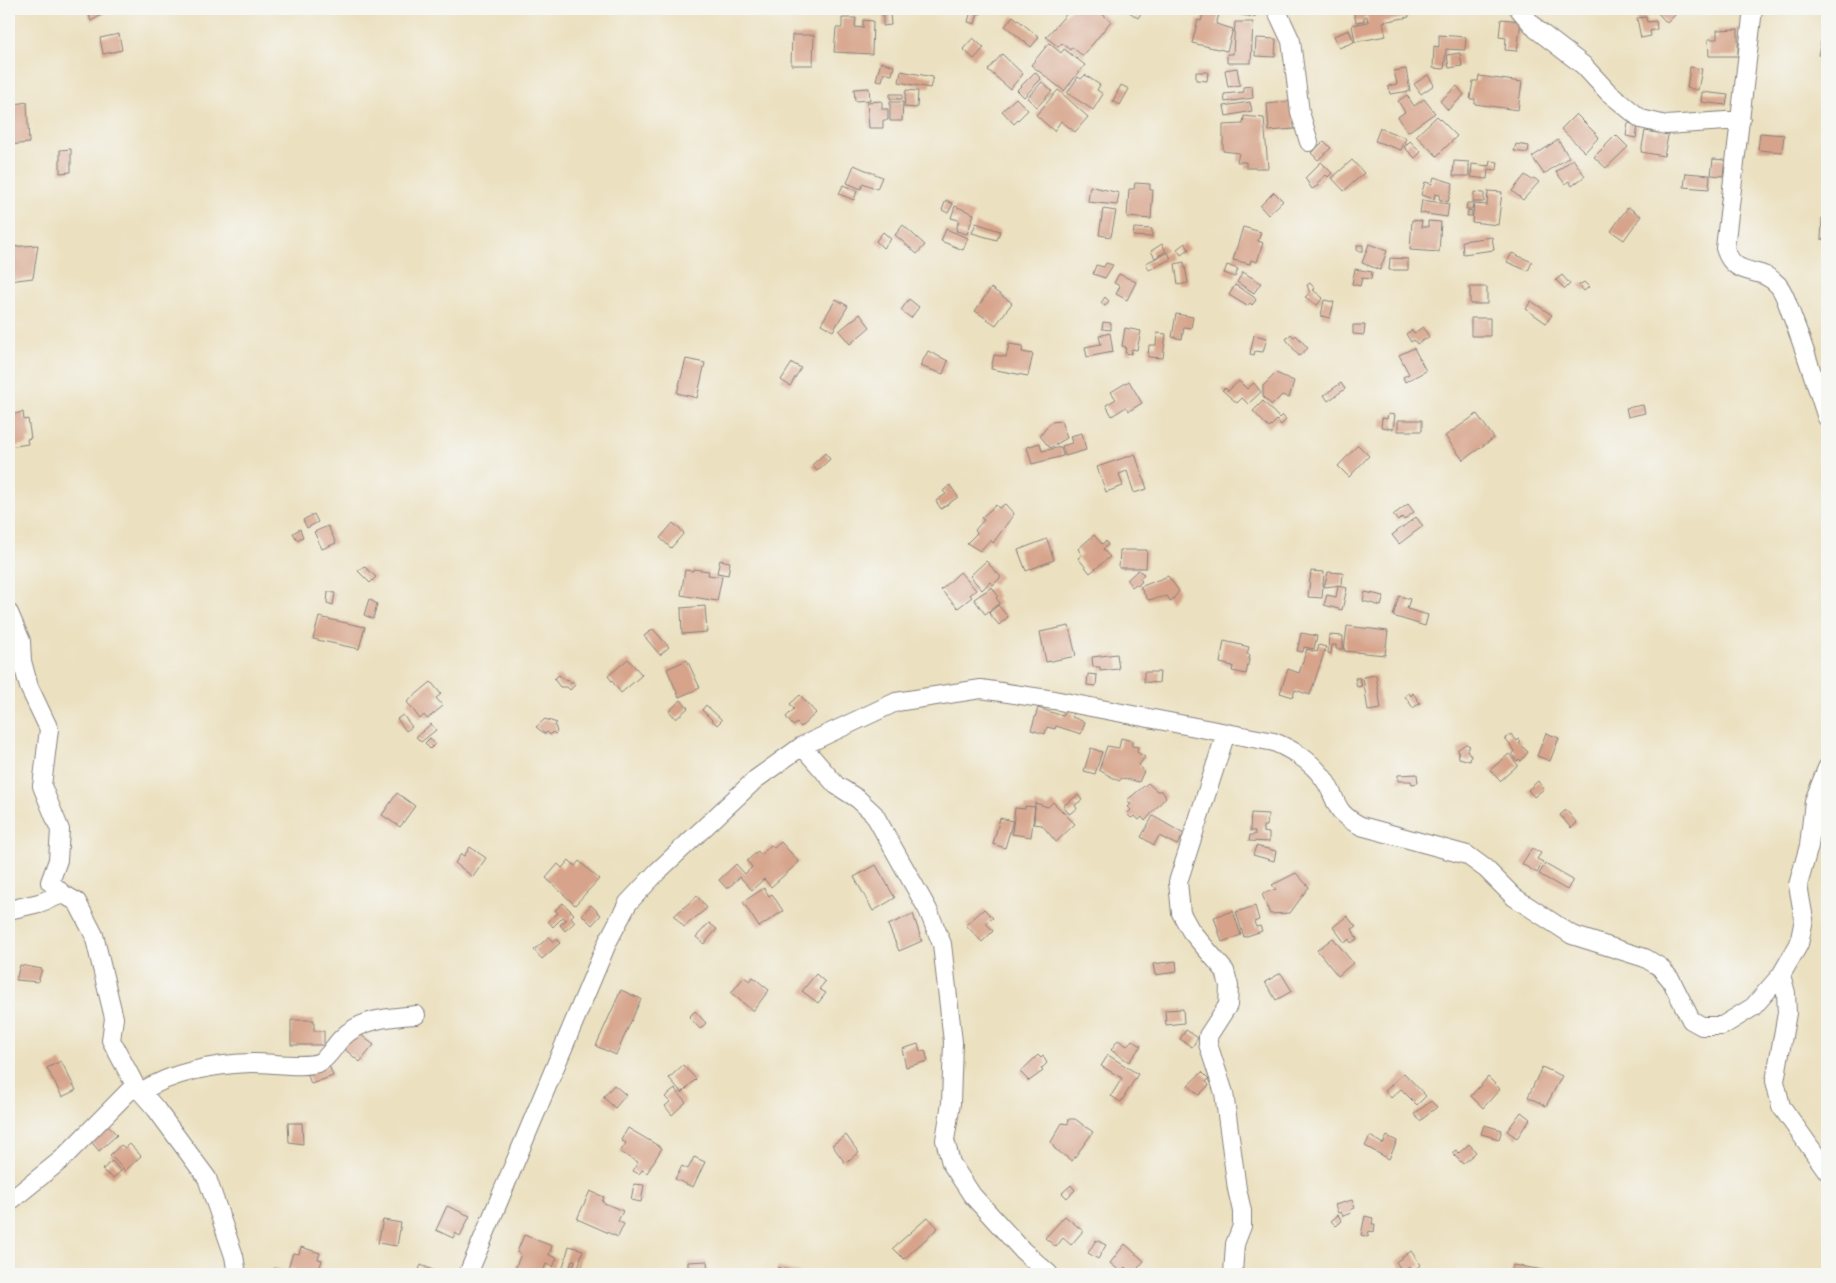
<svg xmlns="http://www.w3.org/2000/svg" width="1836" height="1283" font-family="'IM FELL DW Pica',serif">
	<style>
		.building { fill: #d7a48b }
		.lines { fill: none; stroke-linecap: round; stroke-linejoin: round }
		.street-casing { stroke: #86817d; stroke-width: 20 }
		.street { stroke: #fff; stroke-width: 18 }
	</style>
	<rect width="100%" height="100%" fill="#f6f6f2"/>
	<filter id="ink" filterUnits="userSpaceOnUse"><feTurbulence type="fractalNoise" baseFrequency=".02" numOctaves="2"/><feDisplacementMap in="SourceGraphic" scale="10" xChannelSelector="R" yChannelSelector="G"/><feConvolveMatrix kernelMatrix="1 2 1 2 8 2 1 2 1" color-interpolation-filters="sRGB"/></filter>
	<filter id="wash" filterUnits="userSpaceOnUse"><feTurbulence type="fractalNoise" baseFrequency=".0096" numOctaves="4" result="noise"/><feDisplacementMap in="SourceGraphic" scale="20" xChannelSelector="R" yChannelSelector="G"/><feGaussianBlur stdDeviation="1.12" result="paint"/><feColorMatrix in="noise" values="0 0 0 0 0 0 0 0 0 0 0 0 0 0 0 0 0 1.4 0 .05"/><feComposite in="paint" operator="in"/></filter>
	<g filter="url(#wash)">
		<rect width="100%" height="100%" fill="#ebe0bf"/>
		<g id="blocks">
			<!-- building -->
			<path class="building" d="M87,9H112L91,21Z
				M968,9H983L981,14L978,13L975,24L968,22L971,11Z
				M1071,9H1096L1111,21L1083,56L1072,47L1070,50L1062,43L1058,47L1046,37Z
				M1125,9H1144L1138,18Z
				M1237,9H1256L1255,17L1236,14Z
				M1353,9H1408L1409,17L1383,22L1386,36L1355,42L1352,25L1368,22L1367,16L1364,17V21L1356,22Z
				M1656,9H1673L1677,13L1667,23L1655,10Z
				M1204,11L1219,15L1216,24L1233,29L1227,51L1192,43L1198,20L1201,21Z
				M883,14H890L891,25L883,26Z
				M1013,16L1039,37L1031,47L1005,26Z
				M1646,17L1647,22L1656,21L1657,29L1650,31L1651,36L1641,38L1637,18Z
				M842,18H856L855,27L863,28V20L873,21L872,54L834,52L836,28H842Z
				M1501,19L1521,21L1517,51L1505,50L1506,38L1499,37Z
				M1235,22H1253L1251,63H1227V54H1233Z
				M1825,25H1827V57L1818,55Z
				M1738,29V56H1709L1708,39H1717V30Z
				M1349,30L1354,42L1339,48L1334,36Z
				M119,34L122,50L103,54L100,38Z
				M792,35H814L813,65H791Z
				M1439,35L1466,37L1465,50L1446,49L1444,69L1433,68L1434,46L1439,47Z
				M973,38L984,48L974,59L963,49Z
				M1256,38L1276,39L1275,57L1255,56Z
				M1049,43L1061,53L1064,49L1085,65L1064,91L1031,65Z
				M1460,53L1462,66L1449,68L1447,55Z
				M1002,54L1023,74L1010,89L988,70Z
				M881,62L894,66L892,75L884,73L882,81L876,80Z
				M1690,67L1702,69L1698,90L1687,88Z
				M1237,68L1240,85L1228,87L1225,70Z
				M1406,69L1410,91L1390,94L1388,86L1397,84L1394,71Z
				M901,71L933,77L930,88L899,82Z
				M1035,72L1041,79L1024,97L1017,90Z
				M1196,72H1208L1207,81L1196,80Z
				M1085,75L1100,85L1097,90L1103,94L1093,110L1067,93L1078,77L1081,79Z
				M1428,75L1434,85L1421,94L1414,84Z
				M1479,76L1522,82L1518,110L1475,104V99H1470L1473,81H1478Z
				M1042,82L1052,91L1037,107L1027,98Z
				M1121,85L1129,89L1120,105L1113,101Z
				M1252,86L1253,98L1225,102L1224,94L1244,92L1243,87Z
				M1457,86L1464,95L1448,110L1440,101Z
				M869,88L870,100L855,101L854,89Z
				M906,90L918,91L917,108L904,107Z
				M1058,90L1088,117L1075,132L1061,121L1054,131L1036,115Z
				M1702,92L1728,95L1726,105L1701,102Z
				M890,94H902V99H890Z
				M1407,95L1414,106L1424,99L1435,113L1408,132L1398,117L1405,112L1398,101Z
				M1016,98L1028,110L1014,124L1002,111Z
				M882,101V109H888V120H883V128H869L867,102Z
				M1292,101L1295,129L1269,131L1267,104Z
				M27,102L29,143L9,145V118H14L9,105Z
				M890,102H903L902,121H890Z
				M1250,102L1252,111L1226,116L1224,106Z
				M1576,114L1599,137L1585,152L1561,129Z
				M1244,116L1264,118L1268,168H1246V162H1237L1239,153L1223,151V125L1243,124Z
				M1437,116L1457,136L1437,156L1416,136Z
				M1628,123L1638,125L1636,138L1626,136Z
				M1380,128L1406,138L1401,150L1375,141Z
				M1659,130L1669,131L1664,156L1641,152L1645,131L1658,133Z
				M1760,133L1784,135L1782,152L1758,150Z
				M1616,135L1628,147L1606,168L1594,157Z
				M1558,140L1569,157L1544,174L1532,157Z
				M1324,141L1331,148L1318,160L1311,153Z
				M1410,141L1421,152L1415,158L1404,147Z
				M1516,144L1529,146L1528,153L1514,151Z
				M71,149V172L60,173V150Z
				M1573,159L1585,176L1572,186L1569,181L1565,184L1556,172Z
				M1713,159L1725,160L1723,176L1711,175Z
				M1352,160L1364,173L1344,191L1332,178Z
				M1454,161L1469,162V176H1453Z
				M1490,161L1498,162L1497,170L1488,169L1487,179L1471,177L1472,164L1489,166Z
				M1321,162L1332,173L1328,177L1326,175L1317,183L1319,185L1312,189L1305,178Z
				M854,165L882,177L877,189L863,183L861,189L847,183Z
				M1686,173L1710,175L1709,189L1684,187Z
				M1525,175L1532,180L1534,178L1539,182L1523,200L1512,191Z
				M1434,177L1453,183L1448,202L1439,199L1440,195L1435,194L1434,199L1421,195L1425,182L1432,184Z
				M1135,183L1150,184V190H1153L1151,219L1127,217L1129,189H1134Z
				M843,185L857,191L854,200L839,194Z
				M1090,186L1119,193L1117,205L1088,202Z
				M1488,191L1502,192L1498,225L1472,222L1474,204L1487,205Z
				M1274,192L1283,201L1268,215L1260,206Z
				M1474,192L1484,193V202H1473Z
				M946,200L953,204L948,213L942,210Z
				M1422,200L1449,204L1447,217L1420,213Z
				M1467,203H1473L1472,209H1466Z
				M955,206L974,214L967,234L956,231L959,220L951,218Z
				M1628,207L1641,216L1624,240L1611,231Z
				M1103,209L1116,211L1111,237L1099,235Z
				M1468,210L1472,211V216H1467Z
				M1822,218L1827,219V240L1821,239Z
				M1412,220L1422,221L1421,227H1428V221L1441,222L1439,252L1410,250Z
				M976,223L1000,231L997,240L972,233Z
				M903,225L925,245L917,254L895,235Z
				M1243,227L1261,232L1258,241L1263,243L1257,262L1251,260L1250,264L1233,260Z
				M1134,228L1152,229V237L1133,236Z
				M946,229L968,238L963,250L941,241Z
				M883,232L891,239L883,248L876,241Z
				M1492,237L1494,250L1463,254L1462,241Z
				M1185,243L1189,249L1181,255L1177,249Z
				M1162,244L1166,251L1155,258L1151,251Z
				M1369,244L1387,251L1380,270L1362,263Z
				M38,245L33,278L9,281V247Z
				M1357,245H1363V251H1357Z
				M1168,252L1171,259L1149,270L1146,263Z
				M1512,253L1532,262L1528,271L1507,262Z
				M1390,258L1408,259V270H1389Z
				M1184,262L1188,283L1178,285L1175,264Z
				M1106,263L1113,265L1105,278L1093,274L1096,265L1104,267Z
				M1227,265L1238,269L1235,277L1224,273Z
				M1355,269L1372,272L1371,279L1362,278L1360,286L1352,284Z
				M1243,272L1261,283L1254,293L1237,282Z
				M1119,274L1136,282L1127,300L1116,294L1120,286L1114,283Z
				M1562,275L1570,284L1565,289L1556,280Z
				M1584,282L1589,287L1584,291L1579,285Z
				M1310,283L1315,289L1313,290L1323,298L1317,305L1305,297L1310,293L1307,285Z
				M1235,285L1254,297L1256,300L1252,305L1250,303L1247,306L1229,295Z
				M1470,287H1487V304H1470Z
				M991,288L1012,303L996,325L975,311Z
				M1105,297L1109,301L1105,306L1101,303Z
				M836,299L848,306L833,331L821,324Z
				M909,299L919,307L911,318L901,310Z
				M1324,300L1334,302L1330,318L1321,316Z
				M1531,301L1552,315L1546,323L1526,309Z
				M860,314L870,327L850,344L839,331Z
				M1176,314L1193,317L1191,328L1184,327L1182,339L1172,337Z
				M1471,318H1490V336H1471Z
				M1103,322L1111,323V330L1102,329Z
				M1353,325H1365L1364,335L1353,334Z
				M1423,327L1429,337L1417,344L1414,340L1411,342L1406,334L1412,330L1414,333Z
				M1125,328L1141,331L1137,350L1132,349L1131,354L1125,353L1126,347L1122,346Z
				M1110,333L1113,352L1087,357L1085,347L1101,344L1099,336Z
				M1157,333L1166,334L1163,358L1148,357L1149,345H1156Z
				M1291,334L1294,337L1296,335L1308,348L1299,356L1286,339Z
				M1254,335L1267,338L1263,352L1255,351L1254,355L1250,354Z
				M1009,344L1023,346L1022,352L1033,354L1028,376L991,369L994,355L1006,357Z
				M1414,348L1426,371L1405,382L1403,377L1409,374L1399,355Z
				M928,351L948,361L943,374L920,366Z
				M686,359L705,363L697,398L677,393Z
				M792,363L801,368L790,386L781,380Z
				M1276,373L1294,381L1289,398L1282,395L1272,405L1263,397V386Z
				M1129,381L1142,403L1129,411L1126,407L1112,416L1106,405L1116,399L1111,392Z
				M1239,381L1247,389L1254,383L1261,392L1248,404L1242,398L1237,403L1222,390L1225,388L1228,391Z
				M1341,383L1345,389L1328,401L1324,395Z
				M1263,401L1279,418L1282,415L1286,420L1281,425L1277,420L1269,428L1253,411Z
				M1643,405L1645,413L1628,417L1626,408Z
				M23,412L24,420L28,419L31,438L27,439L28,444L9,447V415Z
				M1388,414L1395,415L1393,429L1381,427L1382,418L1387,419Z
				M1477,414L1494,438L1463,460L1445,436Z
				M1398,420H1422V431H1398Z
				M1061,421L1067,438L1050,448L1040,436L1051,422Z
				M1082,433L1086,450L1065,456L1062,446L1072,443L1070,436Z
				M1040,443L1042,451L1061,447L1063,456L1032,464L1027,447Z
				M1358,445L1369,456L1349,477L1338,466Z
				M825,453L830,459L817,471L812,465Z
				M1135,454L1147,489L1134,493L1127,471L1119,474L1123,486L1106,492L1097,467Z
				M950,485L958,497L941,509L936,501L946,494L943,491Z
				M1005,504L1014,514L993,543L990,540L980,551L967,543L977,533L975,530L984,520L981,518L996,505L999,508Z
				M1408,504L1414,512L1404,520L1402,517L1398,521L1393,515Z
				M314,514L318,522L307,528L303,520Z
				M1416,517L1423,526L1399,544L1392,535Z
				M673,523L684,533L671,548L660,538Z
				M328,526L336,543L322,549L314,532Z
				M300,529L303,537L297,540L293,533Z
				M1094,535L1102,544L1106,541L1108,545L1103,549L1110,557L1090,573L1078,558L1082,555L1078,549Z
				M1047,539L1054,560L1026,571L1018,550Z
				M1120,550H1147L1146,568H1119Z
				M720,560L730,562L728,575L717,573Z
				M986,561L1001,577L993,585L990,582L982,590L970,576Z
				M364,566L376,577L370,583L358,571Z
				M693,569L709,571L708,575L722,577L717,601L681,595L685,570L693,571Z
				M1138,570L1144,574L1140,579L1142,581L1138,586L1136,584L1132,587L1127,580Z
				M1311,571L1324,572L1322,598L1308,597Z
				M960,572L976,590L970,595L972,597L958,608L941,590Z
				M1328,572L1343,573L1342,585L1324,587Z
				M1168,576L1179,591L1171,602L1167,596L1148,600L1140,587Z
				M1338,586L1347,588L1342,610L1324,605L1327,595L1336,597Z
				M992,587L998,596L996,598L1000,603L985,614L974,599Z
				M328,592L335,593L333,605L327,603Z
				M1365,592L1384,596L1381,606L1363,601Z
				M1399,596L1410,599L1407,609L1428,615L1425,626L1393,616Z
				M369,599L377,604L373,619L364,615Z
				M998,605L1008,617L999,625L989,613Z
				M705,606L707,632L682,634L681,608Z
				M319,617L365,627L359,649L313,639Z
				M1069,626L1076,656L1046,662L1040,632Z
				M1347,626L1388,631L1385,655L1344,651Z
				M653,629L669,647L660,655L644,636Z
				M1301,633L1317,636L1314,649L1304,647L1303,652L1297,651Z
				M1329,635L1343,636V649H1336V645H1332L1331,654L1328,653Z
				M1224,641L1249,647L1247,654L1250,655L1246,674L1232,671L1233,666L1220,663Z
				M1319,645L1326,647L1310,695L1295,690L1293,697L1280,693L1288,669L1299,673L1307,649L1317,652Z
				M1117,654L1119,669L1100,671V667H1093L1092,657Z
				M628,659L642,675L621,693L608,676Z
				M687,660L700,688L679,697L667,669Z
				M1144,672H1160L1159,683L1144,682Z
				M1088,674L1097,675L1096,686L1087,685Z
				M559,675L566,681L568,679L571,683L572,681L575,685L570,690L567,687H560L554,679Z
				M1376,675L1381,709L1368,711L1363,677Z
				M1355,678H1360L1362,686L1357,687Z
				M431,682L441,694L436,698L443,706L427,719L424,715L420,719L407,702Z
				M1409,693L1411,696L1413,693L1420,703L1413,708L1405,696Z
				M800,695L816,713L801,727L797,723L793,726L786,717L794,709L790,704Z
				M681,700L688,708L676,719L669,711Z
				M706,705L722,720L717,725L702,710Z
				M1038,708L1063,716L1065,711L1073,713L1072,717L1085,722L1081,734L1056,726L1055,729L1047,727L1045,734L1031,730Z
				M403,715L412,727L406,731L397,719Z
				M545,719L557,723L555,725L557,732L555,734L553,732L550,735L547,732L545,734L536,727Z
				M431,724L436,730L421,742L416,737Z
				M1546,733L1559,738L1550,761L1537,756Z
				M1511,734L1517,741L1519,739L1521,742L1519,743L1528,752L1521,761L1519,759L1517,761L1512,755L1515,751L1505,739Z
				M430,738L435,744L430,749L425,743Z
				M1121,738L1132,741V746L1138,747L1137,752L1145,757L1139,765L1144,771L1139,782L1122,778L1119,781L1099,770L1107,746L1119,748Z
				M1466,744L1470,746L1467,750L1471,756L1470,761L1459,758L1458,749Z
				M1091,748L1102,752L1095,774L1084,771Z
				M1509,754L1518,765L1500,781L1490,770Z
				M1417,774L1418,783L1412,784L1411,781H1398V775Z
				M1538,781L1544,789L1534,797L1528,790Z
				M1148,783L1157,791H1162L1166,797L1145,821L1142,817L1139,820L1135,816L1131,818L1127,814L1131,810L1128,807L1131,804L1127,800Z
				M397,793L415,806L400,827L382,815Z
				M1078,795L1082,800L1075,805L1077,809L1069,814L1063,806Z
				M1053,802L1075,824L1056,842L1042,825L1034,824L1035,803L1048,807Z
				M1025,806L1035,807L1031,837L1012,834L1015,808L1025,809Z
				M1566,810L1577,823L1571,828L1560,815Z
				M1251,813L1268,814L1267,826H1263V832L1269,833V842L1249,841L1250,835H1255V831H1250Z
				M1153,816L1184,834L1177,845L1159,836L1154,845L1141,837Z
				M1000,818L1013,821L1005,848L993,844Z
				M781,842L799,862L771,887L764,879L752,890L740,877L727,889L719,880L736,864L745,874L752,867L747,861L758,851L761,855L771,845L774,848Z
				M1256,846L1276,851L1274,861L1253,855Z
				M470,847L486,858L473,877L455,863L461,854L464,856Z
				M1532,848L1541,853L1537,859L1543,862L1537,873L1522,864Z
				M569,860L575,866L579,861L599,879L575,905L546,878L558,864L562,868Z
				M1545,864L1573,880L1567,890L1539,874Z
				M876,865L895,898L873,911L854,877Z
				M1296,873L1309,887L1290,913L1270,914L1262,894L1276,889L1272,885Z
				M764,888L769,896L772,894L783,911L759,927L743,902Z
				M697,896L707,908L684,927L674,916Z
				M563,903L574,914L571,917L575,922L565,931L560,925L566,920L563,917L553,927L548,921L558,913L555,910Z
				M591,905L601,915L592,925L582,915Z
				M1255,906L1259,920L1254,922L1256,927L1260,926L1262,931L1244,937L1236,912Z
				M984,909L993,918L986,923L993,931L982,942L966,925Z
				M1233,911L1241,935L1222,942L1214,917Z
				M913,914L922,941L899,951L888,925Z
				M1347,916L1356,927L1352,929L1357,939L1351,943L1349,939L1345,943L1333,927Z
				M709,923L717,929L704,944L696,937Z
				M549,937L553,942L556,939L560,943L542,959L534,950Z
				M1333,938L1353,963L1338,976L1317,950Z
				M1176,961L1177,972L1155,975L1153,964Z
				M20,965L42,969L38,982L16,980Z
				M1281,973L1292,991L1276,1000L1265,982Z
				M816,974L825,982L819,989L826,993L818,1003L802,991Z
				M744,977L750,981L753,977L769,990L753,1011L731,993Z
				M621,990L641,999L616,1055L596,1046Z
				M1183,1009L1184,1023L1166,1025L1165,1010Z
				M695,1011L706,1023L700,1029L689,1017Z
				M291,1020H314V1031H324V1045H291Z
				M1186,1030L1198,1038L1192,1047L1180,1039Z
				M356,1031L374,1045L360,1062L342,1047Z
				M1118,1040L1127,1046L1132,1040L1141,1046L1129,1062L1111,1050Z
				M918,1044L920,1051L925,1050L928,1061L906,1067L902,1049Z
				M1038,1055L1041,1058L1043,1056L1047,1063L1041,1069L1043,1071L1029,1081L1020,1072Z
				M1108,1055L1138,1074L1121,1102L1111,1096L1122,1078L1101,1066Z
				M61,1061L76,1090L62,1097L47,1068Z
				M329,1065L333,1076L311,1084L307,1073Z
				M683,1065L696,1079L682,1093L669,1078Z
				M1542,1067L1562,1076L1546,1106L1528,1097Z
				M1202,1072L1209,1079L1206,1082L1209,1085L1199,1095L1188,1085Z
				M1404,1073L1426,1096L1417,1105L1401,1089L1391,1098L1385,1091Z
				M1488,1077L1500,1089L1483,1108L1471,1096Z
				M614,1085L626,1095L615,1108L603,1097Z
				M675,1089L686,1102L672,1115L665,1106L670,1102L665,1097Z
				M1431,1101L1437,1107L1420,1121L1414,1114Z
				M1521,1112L1530,1119L1517,1138L1507,1131Z
				M1069,1119H1075L1093,1132L1072,1161L1055,1149L1051,1142L1062,1123L1068,1124Z
				M105,1122L117,1135L99,1151L88,1138Z
				M288,1123H302L303,1144L289,1142Z
				M1484,1125L1502,1130L1499,1139L1481,1134Z
				M628,1128L662,1148L647,1173L642,1170L639,1174L633,1171L638,1162L620,1152L626,1143L621,1140Z
				M846,1135L859,1153L845,1163L832,1145Z
				M1370,1136L1383,1144L1387,1136L1397,1141L1389,1159L1365,1146Z
				M130,1144L141,1156L125,1171L110,1155L121,1145L125,1148Z
				M1469,1144L1476,1152L1463,1164L1452,1153L1456,1150L1459,1153Z
				M694,1157L705,1162L693,1187L675,1179L682,1166L688,1169Z
				M112,1161L121,1171L113,1178L102,1170Z
				M634,1184L644,1185L641,1202L631,1200Z
				M1071,1185L1075,1190L1067,1198L1062,1193Z
				M590,1191L604,1197L602,1202L623,1211L618,1221L624,1224L618,1237L577,1219Z
				M1352,1200L1355,1208L1350,1210L1351,1213L1343,1216L1341,1212L1338,1213L1335,1205Z
				M447,1206L470,1216L460,1236L455,1233L453,1238L436,1230Z
				M1338,1215L1342,1221L1336,1226L1331,1221Z
				M1065,1216L1083,1231L1071,1245L1063,1238L1056,1247L1045,1238Z
				M1365,1216L1373,1218L1372,1224H1375L1374,1232L1369,1231L1368,1237L1361,1235Z
				M928,1217L938,1228L904,1259L893,1248Z
				M383,1220L401,1223L397,1246L378,1243Z
				M524,1235L552,1246L549,1255L557,1258L553,1267L546,1264L542,1274H513L521,1254L517,1252Z
				M1096,1240L1106,1245L1098,1259L1088,1253Z
				M1125,1244L1144,1261L1133,1274L1125,1267L1121,1272L1110,1263Z
				M569,1246L583,1250L576,1274H571L575,1260H572L568,1274H561Z
				M301,1247L320,1253L318,1259L322,1260L318,1274H294L296,1270L288,1268L293,1253L299,1254Z
				M1411,1251L1421,1265L1412,1271L1409,1267L1403,1272L1396,1262Z
				M707,1261L708,1274H688V1262Z
				M421,1265L442,1274H417Z
				M1513,1265L1544,1270L1543,1274H1511Z
				M778,1267L802,1274H776Z
				M274,1268L287,1272L286,1274H272Z"/>
		</g>
	</g>
	<g filter="url(#ink)">
		<use href="#blocks" fill-opacity="0" stroke="#86817d" stroke-width="1"/>
		<g class="lines">
			<!-- street casing -->
			<g class="street-casing">
				<path id="street" d="M1276,9L1291,41L1300,112L1309,142
					M1519,9L1536,29L1583,65L1608,92L1641,119L1666,125L1741,120
					M1753,9L1725,248C1735,280 1759,264 1778,285C1785,293 1788,306 1792,316C1805,350 1816,384 1827,418
					M9,613L21,641L22,661L29,687L49,729L42,786L60,830L58,860L50,882L63,894
					M1226,733L1178,882L1181,913L1191,931L1225,971L1229,986L1228,1005L1208,1036V1044L1224,1093L1237,1189L1242,1211V1226L1235,1244L1233,1274
					M802,746L836,785L858,799L874,814L928,910L942,944L953,1042L951,1103L945,1140L951,1163L972,1195L1023,1251L1049,1274
					M9,910L39,903L63,894L77,902L94,935L114,1018L111,1040L135,1085L156,1109L207,1178L234,1256L237,1274
					M1781,975L1786,993L1787,1013L1775,1081L1781,1106L1827,1171
					M141,1092C172,1072 215,1064 251,1063C268,1062 306,1069 320,1062C329,1057 334,1046 341,1039C359,1019 390,1017 416,1015
					M9,1202L61,1160L135,1085
					M468,1274L608,941L628,903L658,871L756,779L802,746L896,702L981,689L1054,700L1274,742C1293,750 1308,759 1321,775C1339,797 1330,811 1361,826L1467,855L1486,869L1514,897L1572,935L1645,958L1660,967L1671,980L1691,1020L1702,1026H1722L1753,1007L1781,975L1799,944L1804,919L1798,885L1809,846L1814,801L1827,768"/>
			</g>
			<!-- street -->
			<use href="#street" class="street"/>
		</g>
	</g>
	<!-- margin -->
	<rect width="1836" height="1283" fill="none" stroke="#f6f6f2" stroke-width="30"/>
</svg>
